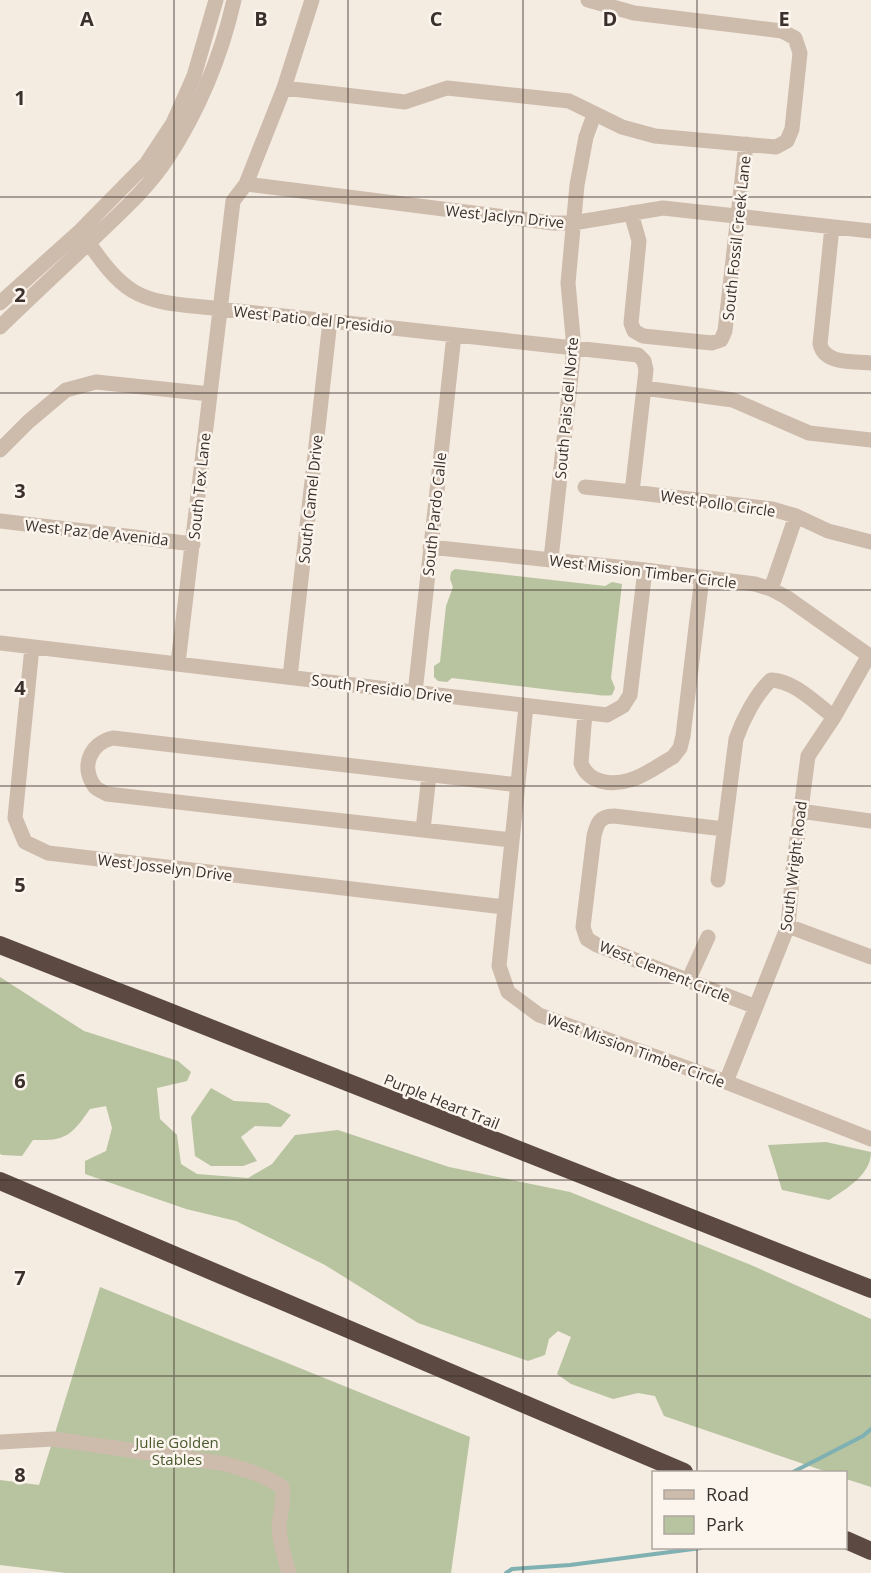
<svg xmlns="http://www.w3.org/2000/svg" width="871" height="1573" font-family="'Open Sans',sans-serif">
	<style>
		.green { fill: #b8c4a0 }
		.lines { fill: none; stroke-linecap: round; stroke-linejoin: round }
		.stream { stroke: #7fb0b2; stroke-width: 4 }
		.minor { stroke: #cdbbac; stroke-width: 15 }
		.highway { stroke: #5c4a42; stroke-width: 18 }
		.grid { fill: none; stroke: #3b302b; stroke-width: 1.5; stroke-opacity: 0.55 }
		.labels { text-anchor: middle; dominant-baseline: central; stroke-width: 5; stroke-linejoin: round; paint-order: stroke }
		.street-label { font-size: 15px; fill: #3b302b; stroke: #fbf5ee }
		.park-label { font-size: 15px; fill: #4a5a2e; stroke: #fbf5ee }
		.grid-label { font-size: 20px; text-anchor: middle; font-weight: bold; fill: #3b302b; stroke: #fbf5ee; stroke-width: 5; stroke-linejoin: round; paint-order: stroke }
	</style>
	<rect width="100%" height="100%" fill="#f4ebe1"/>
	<!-- green -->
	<path class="green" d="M455,569L605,586L612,582L622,584L611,678L615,688L612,695C604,697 588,693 577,693L452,678L447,682L438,681L434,677V666L440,662L446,606L453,587L450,579L451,572Z
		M0,977L84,1031L178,1061L191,1072L187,1081L157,1088L160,1119L177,1135L181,1164L197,1174L248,1178L272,1164L295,1135L338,1130L449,1167L570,1192L751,1265L871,1319V1487L846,1479V1472H827L664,1416L655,1396L638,1393L613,1399L571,1384L557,1374L571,1337L558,1331L549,1339L545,1355L528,1361L418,1323L325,1265L236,1221L186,1209L85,1174V1161L106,1151L112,1128L106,1106L90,1109C71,1136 66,1141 33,1140L22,1156L2,1155L0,1154Z
		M211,1088L234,1101L268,1103L291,1115L281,1127L255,1126L241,1137L257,1161L243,1166H211L195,1156L191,1117Z
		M826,1142L871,1152C871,1175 846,1189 829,1200L782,1190L768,1145Z
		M100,1287L470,1437L451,1573H66L0,1565V1480L39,1485Z"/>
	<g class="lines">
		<!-- stream -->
		<path class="stream" d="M793,1472L863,1436L871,1429
			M506,1573L512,1569L570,1565L701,1548"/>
		<!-- minor -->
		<path class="minor" d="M284,88L405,102L447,88L569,101L622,127L655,136L776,147L787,141L792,129L800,53L795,38L782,31L634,13L588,0
			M246,184L553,223H573L663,208L871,231
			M631,213L639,241L631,323L634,331L643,336L712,343L721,340L725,331L746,144
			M832,227L820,344C825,365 853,361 871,363
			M80,231C95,251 111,278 133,291C157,306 193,305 220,309L638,355L644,361L646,370L632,492L585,487
			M0,303L80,231L146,164L173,123L194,76L216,0
			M0,327C32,296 64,266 96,236C121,212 148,188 167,159C199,110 221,57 234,0
			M644,388L733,400L809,433L871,440
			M0,450L28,422L66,390L96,382L210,394
			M632,492L772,509L796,516L828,531L871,542
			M0,521L193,544
			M430,547L645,570L755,584L771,589L786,597L871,657
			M551,559L574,348L568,283L577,185L586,137L594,115
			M771,589L796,516
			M0,643L607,715L623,706L630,695L645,570
			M32,647L15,818L25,842L48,853L504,907
			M178,663L233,201L246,184L284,88L312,0
			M290,677L330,321
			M415,693L454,335
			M526,706L499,966L508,992L539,1015L726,1082L871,1139
			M585,713L581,763C588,783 612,786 630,780C645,776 660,764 673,757L680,748L683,736L702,577
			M800,811L871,821
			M724,829L614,816C600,816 597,823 594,836L583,927L587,939L597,945L756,1007
			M423,830L429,775
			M511,840L107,794C103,792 98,790 95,787C80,767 90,743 113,738L518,785
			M718,880L736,739C743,719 756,694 771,680C795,681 815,703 834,717
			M788,926L871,957
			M688,981L708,937
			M726,1082L788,926L793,870L808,756L834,717L868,657
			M0,1442L53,1439L226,1464C246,1470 265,1475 282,1487C285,1501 280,1512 279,1526C279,1541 285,1558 289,1573"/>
		<!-- highway -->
		<path class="highway" d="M0,945L871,1289
			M0,1181L684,1472
			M846,1540L871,1551"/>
	</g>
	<!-- grid -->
	<path class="grid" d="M174,0V1573M348,0V1573M523,0V1573M697,0V1472M0,197H871M0,393H871M0,590H871M0,786H871M0,983H871M0,1180H871M0,1376H871M697,1548V1573"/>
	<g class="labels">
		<!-- street labels -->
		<g class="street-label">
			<text transform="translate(505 216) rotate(6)">West Jaclyn Drive</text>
			<text transform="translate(736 238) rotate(-84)">South Fossil Creek Lane</text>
			<text transform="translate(313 319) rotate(6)">West Patio del Presidio</text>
			<text transform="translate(566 408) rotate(-85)">South Pais del Norte</text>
			<text transform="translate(199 486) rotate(-84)">South Tex Lane</text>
			<text transform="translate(310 499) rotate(-84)">South Camel Drive</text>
			<text transform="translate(718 503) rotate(8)">West Pollo Circle</text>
			<text transform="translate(434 514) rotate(-84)">South Pardo Calle</text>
			<text transform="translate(97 532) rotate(6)">West Paz de Avenida</text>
			<text transform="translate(643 571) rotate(7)">West Mission Timber Circle</text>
			<text transform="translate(382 688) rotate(7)">South Presidio Drive</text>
			<text transform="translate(793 866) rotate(-83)">South Wright Road</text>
			<text transform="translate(165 867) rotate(7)">West Josselyn Drive</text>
			<text transform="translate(665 971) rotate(22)">West Clement Circle</text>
			<text transform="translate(636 1050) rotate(20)">West Mission Timber Circle</text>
			<text transform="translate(442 1101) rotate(22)">Purple Heart Trail</text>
		</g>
		<!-- park labels -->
		<g class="park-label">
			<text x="177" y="1442">Julie Golden<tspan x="177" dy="17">Stables</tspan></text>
		</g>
	</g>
	<g class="grid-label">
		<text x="87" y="26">A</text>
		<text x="261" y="26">B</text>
		<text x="436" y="26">C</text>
		<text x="610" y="26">D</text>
		<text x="784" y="26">E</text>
		<text x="20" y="105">1</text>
		<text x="20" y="302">2</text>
		<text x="20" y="498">3</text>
		<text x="20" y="695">4</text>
		<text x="20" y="892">5</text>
		<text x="20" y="1088">6</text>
		<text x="20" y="1285">7</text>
		<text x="20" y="1482">8</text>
	</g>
	<!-- legend -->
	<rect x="652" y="1471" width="195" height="78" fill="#fbf5ee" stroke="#aea6a0" stroke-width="1.5"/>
	<rect x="664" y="1490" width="30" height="9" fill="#cdbbac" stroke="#aea6a0" stroke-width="1.5"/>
	<text x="706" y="1501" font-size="18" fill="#3b302b">Road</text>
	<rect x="664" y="1516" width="30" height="18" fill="#b8c4a0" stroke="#aea6a0" stroke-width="1.5"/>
	<text x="706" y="1531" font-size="18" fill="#3b302b">Park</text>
</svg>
